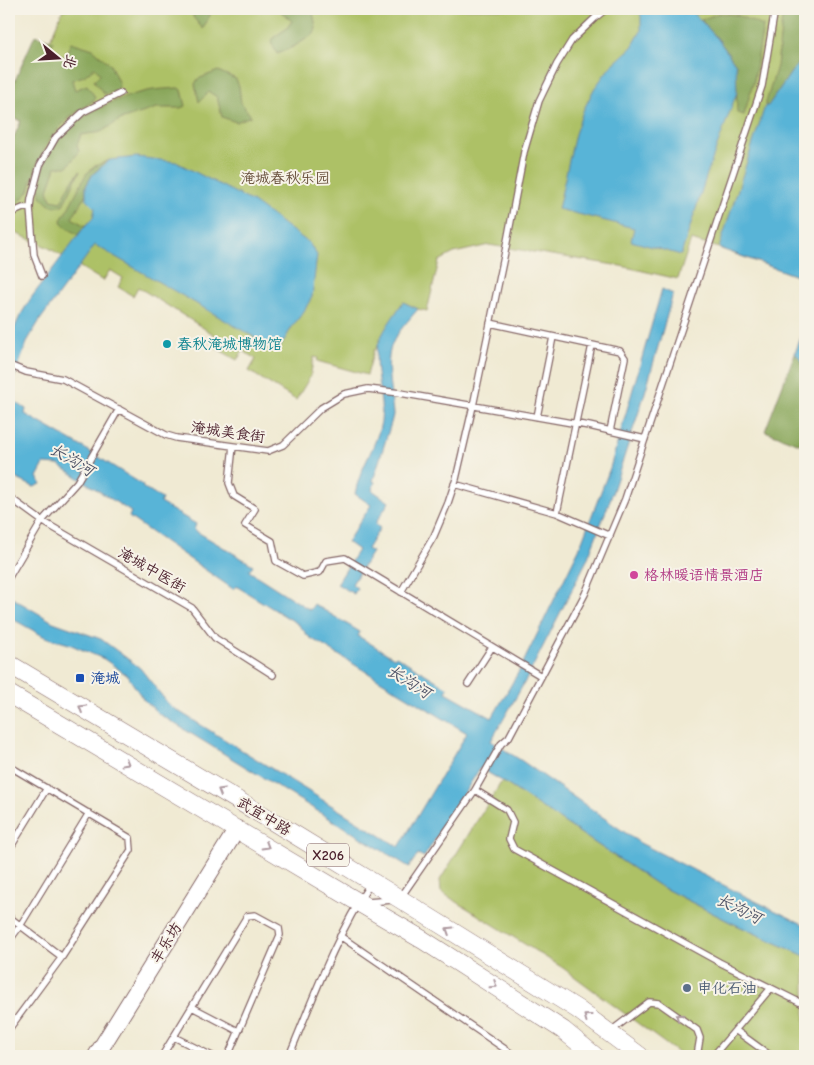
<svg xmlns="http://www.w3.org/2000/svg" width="814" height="1065" font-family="'Comic Neue','LXGW WenKai TC',sans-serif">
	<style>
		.green { fill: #adc166; stroke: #7c7048 }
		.forest { fill: #8aa75b; stroke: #6a6343 }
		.water { fill: #59b4d7; stroke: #526a81 }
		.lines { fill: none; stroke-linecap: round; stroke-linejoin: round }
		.lane-casing { stroke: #846666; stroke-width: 8 }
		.secondary-casing { stroke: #846666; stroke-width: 18 }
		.primary-casing { stroke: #846666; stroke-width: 19 }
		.lane { stroke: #fff; stroke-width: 5.5 }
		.secondary { stroke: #fff; stroke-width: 16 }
		.primary { stroke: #fff; stroke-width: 18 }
		.oneway { stroke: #ae9aa0 }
		.culture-dot { fill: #0f9aa8; stroke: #f7f3e8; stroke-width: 2 }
		.hotel-dot { fill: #d1479c; stroke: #f7f3e8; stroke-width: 2 }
		.transit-dot { fill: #1a4fb4; stroke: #f7f3e8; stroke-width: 2 }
		.service-dot { fill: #5c6f8a; stroke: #f7f3e8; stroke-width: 2 }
		.labels { text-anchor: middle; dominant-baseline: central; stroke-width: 4; stroke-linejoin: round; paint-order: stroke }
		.shield { fill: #f7f3e8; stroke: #7e5f64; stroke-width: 1 }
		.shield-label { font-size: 14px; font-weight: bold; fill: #4a1f2b }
		.park-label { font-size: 15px; fill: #68503d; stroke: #f7f3e8 }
		.culture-label { font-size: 15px; fill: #0d838f; stroke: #f7f3e8; text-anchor: start }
		.street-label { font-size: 15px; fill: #4a1f2b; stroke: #f7f3e8 }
		.hotel-label { font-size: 15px; fill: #b23c85; stroke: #f7f3e8; text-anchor: start }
		.transit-label { font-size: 15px; fill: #164399; stroke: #f7f3e8; text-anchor: start }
		.service-label { font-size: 15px; fill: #4e5e75; stroke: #f7f3e8; text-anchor: start }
		.water-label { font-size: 16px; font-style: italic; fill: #4f5367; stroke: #f7f3e8 }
	</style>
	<rect width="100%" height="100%" fill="#f7f3e8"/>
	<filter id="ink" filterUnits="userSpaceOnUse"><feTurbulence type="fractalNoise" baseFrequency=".02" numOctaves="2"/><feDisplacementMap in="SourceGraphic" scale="10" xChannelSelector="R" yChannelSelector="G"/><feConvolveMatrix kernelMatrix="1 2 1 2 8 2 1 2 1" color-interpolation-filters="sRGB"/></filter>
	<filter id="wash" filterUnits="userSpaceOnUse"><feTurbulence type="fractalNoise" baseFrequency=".0096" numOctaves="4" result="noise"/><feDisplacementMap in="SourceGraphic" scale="20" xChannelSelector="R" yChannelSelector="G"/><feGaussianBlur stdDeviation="1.12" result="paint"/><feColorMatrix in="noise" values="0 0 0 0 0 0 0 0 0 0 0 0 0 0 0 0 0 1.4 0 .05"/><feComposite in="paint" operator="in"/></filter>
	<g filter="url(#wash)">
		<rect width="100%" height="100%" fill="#f0ead3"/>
		<!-- green -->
		<path class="green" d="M63,9H805V279L719,248L691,240L678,279L621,266L489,245L454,253L439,261L427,311L418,309L403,302L380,339L377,348L374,350L367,375L317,361L318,358L314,357L310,377L296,400L249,371L256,359L243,351L237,360L216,348L221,339L138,287L133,296L118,287L123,278L110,270L103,281L49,248L9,230V148L21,122L17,119Z
			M502,781L658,885L730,922L805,956V1056H682L563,968L441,892L440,880Z"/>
		<!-- forest -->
		<path class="forest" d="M193,9H213L203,29L193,17Z
			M279,9H310L313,12L316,28L314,34L295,46L277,54L271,42L274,37L286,29L292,21L280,11Z
			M783,9H805V57L792,71L768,107L765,106L777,66Z
			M719,13L737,15L763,26L754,80L744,115L737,113L736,65L718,39L701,20Z
			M35,35L53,41L50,51L65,57L71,42L93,49L110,64L119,84L118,91L104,94L94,81L100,74L95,67L84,76L72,80L75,90L87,85L95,97L94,100L68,118L49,140L37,164L29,191L16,205L9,208V148L21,121L9,116V94Z
			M218,71L236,79L239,86L241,103L251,116L236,122L222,117L217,97L209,92L199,102L195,84L198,79Z
			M178,88L182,90L186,106L180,108H157L120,120L101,132L81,135L77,145L79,152L67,167H56L48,190L51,200L61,202L72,181L80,171L63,205C58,207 50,207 46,202C44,200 40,195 40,193C36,182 46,159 51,149C56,142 63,135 69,129C88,110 121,97 147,91C157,89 168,89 178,88Z
			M110,160L93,174L86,186V194L72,218L85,226L78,235L62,224L61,220L69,207L86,174L95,166Z
			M795,353L805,365V446L765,431Z"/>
		<!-- water -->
		<path class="water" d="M639,9H690L718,39L736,65L737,92L708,171L681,255L631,241L634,228L558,209L575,134L583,111L594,89L610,67L632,47L641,31V16Z
			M805,57V279L719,248L765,106H768L792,71Z
			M137,157L176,162L253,202L309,243L317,255L312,297L304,311L292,327L278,351L95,245L40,320L28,340L9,391V340L20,316L31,298L85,226L93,218L95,208L86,199V186L93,174L110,160Z
			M662,289L673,294L644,396L609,503L587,560L527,678L491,741L522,761L640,843L753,900L805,925V956L730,922L658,885L502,781L480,768L424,857L418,854L409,867L159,714L143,699L127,675L104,659L69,644L45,637L9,617V596L53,622L101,639L140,668L170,706L399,847L467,733L309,637L298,624L236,586L233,589L129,517L131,512L59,465L44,464L37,477L41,484L34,487L9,475V398L26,409L25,414L84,448L143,485L142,487L162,499L160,503L196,524L194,530L253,565L249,571L310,610L314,604L360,632L358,636L394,658L396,656L448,688L446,692L492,718L519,671L579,549L610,468Z
			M403,302L418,309C409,320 398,331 392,344C384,364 392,394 393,415L391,423L373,481L375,482L372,490L389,502L375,524L380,528L367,549L372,552L352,584L357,588L354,594L337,584L358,550L347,542L371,505L355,494C359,469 377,446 381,422C384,399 373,371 377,349C380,333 395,315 403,302Z
			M805,327V365L795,353Z"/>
	</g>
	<g filter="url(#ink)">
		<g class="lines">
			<!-- lane casing -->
			<g class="lane-casing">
				<path id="lane" d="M9,214L23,208H30
					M42,276L34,255L30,208L31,199L40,165L56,137L83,112L121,93
					M490,323L620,351L625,358L610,431
					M9,365L26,372L63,379L166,435L176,438L268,451L283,445L321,408L344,394L368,389L400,393L589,426L645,439
					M537,417L553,337
					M233,446L229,483L234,496L255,509L245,525L272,541L276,561L303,576L320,572L326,561L345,558L541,676
					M454,484L557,513L610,536
					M9,497L42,521L192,608L215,638L273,675
					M557,513L592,345
					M9,577L42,521L77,482L119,409
					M401,592L434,536L448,503L456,479L473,406L506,247L524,152L539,101L557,64L572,40L595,18L606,9
					M468,684L492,647
					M9,766L130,838L131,850L62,957L9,1029
					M475,790L507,810L513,822L509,839L514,849L719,962L805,1005
					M9,850L47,788
					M401,897L475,790L501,744L509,737L585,594L625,499L762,86L775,9
					M367,902L393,900
					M9,917L62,957
					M340,936L515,1056
					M9,941L20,926L89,813
					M192,1007L238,1031
					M735,1030L771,1056
					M611,1031L649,1002L659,1003L697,1030L700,1038L697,1056
					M174,1037L212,1056
					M162,1056L247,916L255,915L279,928L280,935L228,1056
					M289,1056C313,999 335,937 370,884
					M713,1056L771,988"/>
			</g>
			<!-- secondary casing -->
			<g class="secondary-casing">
				<path id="secondary" d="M96,1056L237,829"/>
			</g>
			<!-- primary casing -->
			<g class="primary-casing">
				<path id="primary" d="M9,664L274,822L400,899L577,1009L640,1056
					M9,694L358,902L423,940L563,1030L595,1056"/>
			</g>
			<!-- lane -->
			<use href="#lane" class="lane"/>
			<!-- secondary -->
			<use href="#secondary" class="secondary"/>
			<!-- primary -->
			<use href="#primary" class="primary"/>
		</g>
		<!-- one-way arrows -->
		<defs><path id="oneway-chevron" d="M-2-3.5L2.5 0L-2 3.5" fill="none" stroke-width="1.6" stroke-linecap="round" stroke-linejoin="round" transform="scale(1.25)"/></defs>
		<g class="oneway">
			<use href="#oneway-chevron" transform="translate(82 708) rotate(-149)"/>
			<use href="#oneway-chevron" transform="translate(126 763) rotate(31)"/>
			<use href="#oneway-chevron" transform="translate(221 791) rotate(-149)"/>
			<use href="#oneway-chevron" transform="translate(266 846) rotate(31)"/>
			<use href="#oneway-chevron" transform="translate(449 930) rotate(-148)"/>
			<use href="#oneway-chevron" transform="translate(494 985) rotate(33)"/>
			<use href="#oneway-chevron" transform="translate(587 1017) rotate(-144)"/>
			<use href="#oneway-chevron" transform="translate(679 1017) rotate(-145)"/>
		</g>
	</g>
	<!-- markers -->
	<circle class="culture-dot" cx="167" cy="344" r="5"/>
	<circle class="hotel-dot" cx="634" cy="575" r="5"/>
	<rect class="transit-dot" x="75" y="673" width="10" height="10" rx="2.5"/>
	<circle class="service-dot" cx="687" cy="988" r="5"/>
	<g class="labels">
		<!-- shield labels -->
		<rect class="shield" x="307" y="843.5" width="42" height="23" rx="4"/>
		<g class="shield-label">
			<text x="328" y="855">X206</text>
		</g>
		<!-- park labels -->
		<g class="park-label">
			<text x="285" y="178">淹城春秋乐园</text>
		</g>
		<!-- culture labels -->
		<g class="culture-label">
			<text x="177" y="344">春秋淹城博物馆</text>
		</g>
		<!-- street labels -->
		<g class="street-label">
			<text transform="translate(228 432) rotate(8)">淹城美食街</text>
			<text transform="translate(152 570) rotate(30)">淹城中医街</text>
			<text transform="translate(264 816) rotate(31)">武宜中路</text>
			<text transform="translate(166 943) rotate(-58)">丰乐坊</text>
		</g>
		<!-- hotel labels -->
		<g class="hotel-label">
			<text x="644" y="575">格林暖语情景酒店</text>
		</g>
		<!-- transit labels -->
		<g class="transit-label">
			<text x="90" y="678">淹城</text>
		</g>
		<!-- service labels -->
		<g class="service-label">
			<text x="697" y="988">申化石油</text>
		</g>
		<!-- water labels -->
		<g class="water-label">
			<text transform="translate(72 460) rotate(31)">长沟河</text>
			<text transform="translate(409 682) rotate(32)">长沟河</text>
			<text transform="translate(739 909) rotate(26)">长沟河</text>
		</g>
	</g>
	<!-- margin -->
	<rect width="814" height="1065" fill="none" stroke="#f7f3e8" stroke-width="30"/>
	<!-- north arrow -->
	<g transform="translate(58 58) rotate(108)" stroke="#f7f3e8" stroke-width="4" paint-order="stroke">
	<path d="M0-4L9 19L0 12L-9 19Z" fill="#4a1f2b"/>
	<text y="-8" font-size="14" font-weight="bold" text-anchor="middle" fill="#4a1f2b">北</text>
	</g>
</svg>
